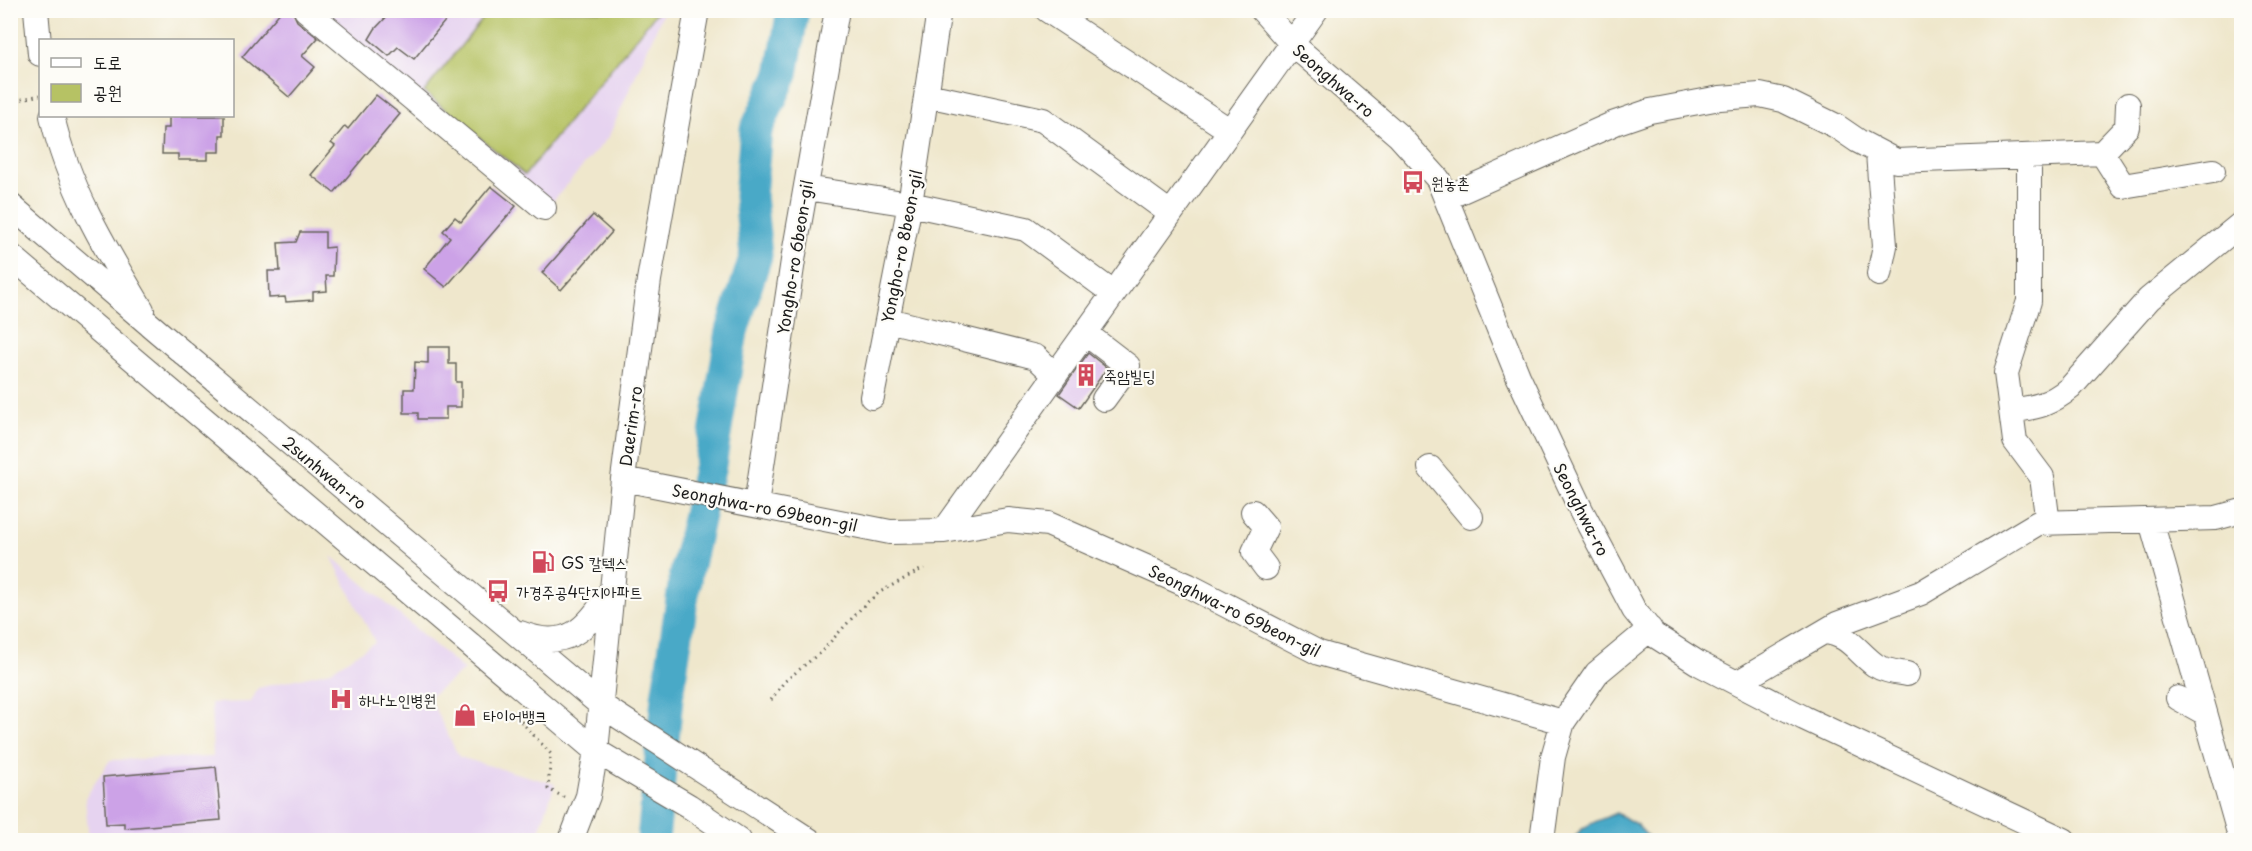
<svg xmlns="http://www.w3.org/2000/svg" width="2252" height="851" font-family="'Playpen Sans','Poor Story',sans-serif">
	<style>
		.built { fill: #e6d3f0 }
		.green { fill: #b6c264; stroke: #696f40; stroke-width: 1.5 }
		.water { fill: #48a9c7; stroke: #326272; stroke-width: 1.5 }
		.lines { fill: none; stroke-linecap: round; stroke-linejoin: round }
		.river { stroke: #48a9c7; stroke-width: 33 }
		.building { fill: #cca2e7 }
		.minor-casing { stroke: #66635a; stroke-width: 26 }
		.path { stroke: #66635a; stroke-width: 3; stroke-dasharray: 1.5 4.5; stroke-linecap: butt }
		.minor { stroke: #fff; stroke-width: 24 }
		.labels { text-anchor: middle; dominant-baseline: central; stroke-width: 4.5; stroke-linejoin: round; paint-order: stroke }
		.street-label { font-size: 16px; fill: #1c1c1c; stroke: #fdfcf7 }
		.poi-label { font-size: 16px; fill: #1c1c1c; stroke: #fdfcf7; text-anchor: start }
	</style>
	<rect width="100%" height="100%" fill="#fdfcf7"/>
	<filter id="ink" filterUnits="userSpaceOnUse"><feTurbulence type="fractalNoise" baseFrequency=".0167" numOctaves="2"/><feDisplacementMap in="SourceGraphic" scale="12" xChannelSelector="R" yChannelSelector="G"/><feConvolveMatrix kernelMatrix="1 2 1 2 8 2 1 2 1" color-interpolation-filters="sRGB"/></filter>
	<filter id="wash" filterUnits="userSpaceOnUse"><feTurbulence type="fractalNoise" baseFrequency=".008" numOctaves="4" result="noise"/><feDisplacementMap in="SourceGraphic" scale="24" xChannelSelector="R" yChannelSelector="G"/><feGaussianBlur stdDeviation="1.35" result="paint"/><feColorMatrix in="noise" values="0 0 0 0 0 0 0 0 0 0 0 0 0 0 0 0 0 1.4 0 .05"/><feComposite in="paint" operator="in"/></filter>
	<g filter="url(#wash)">
		<rect width="100%" height="100%" fill="#efe7cc"/>
		<!-- built -->
		<path class="built" d="M310,11H664L609,136L547,208Z
			M331,556L464,670L429,697L459,757L555,784L536,840H89L85,798L110,760L213,757L211,703L251,702L258,688L330,671L375,642Z"/>
		<!-- green -->
		<path class="green" d="M652,11L656,13L525,175L424,92L489,11Z"/>
		<!-- water -->
		<path class="water" d="M1616,813L1636,824L1651,840H1574C1577,826 1604,819 1616,813Z"/>
		<g class="lines">
			<!-- river -->
			<path class="river" d="M653,840L667,698L686,574L710,465L732,331L756,255L750,196L756,130L782,74L793,10"/>
		</g>
		<g id="blocks">
			<!-- building -->
			<path class="building" d="M282,10H292L297,21L318,38L302,56L315,67L289,97L242,57Z
				M393,10H454L414,59L398,47L389,56L369,39L375,29Z
				M376,95L400,114L334,193L311,175L335,146L331,143L345,126L348,129Z
				M169,116H224V135H220V152H208V160H178V154H162L163,128H169Z
				M491,186L516,206L446,287L424,269L450,237L443,231L455,217L461,222Z
				M593,215L612,232L561,290L542,273Z
				M300,232H325V248L334,247L333,276H326L327,291L313,292V300L286,302L285,297L269,298L268,271H280L278,243L296,242Z
				M428,347H449V364H456V382H461V407H446V419H418V413H404V389H414L415,362L428,363Z
				M1088,353L1107,368L1079,408L1059,394Z
				M216,767L221,820L124,828V823L106,824L103,777Z"/>
		</g>
	</g>
	<g filter="url(#ink)">
		<use href="#blocks" fill-opacity="0" stroke="#66635a" stroke-width="1.5"/>
		<g class="lines">
			<!-- minor casing -->
			<g class="minor-casing">
				<path id="minor" d="M36,10L40,54
					M306,10L544,208
					M1047,10L1229,130
					M1262,10L1291,43L1399,136L1438,179L1518,376L1581,510L1634,610L1654,635L1698,663L1804,718L2064,840
					M1316,10L944,531L1008,520L1048,524L1189,586L1319,653L1563,722
					M927,95L1043,120L1170,213
					M52,116C68,187 105,248 142,310
					M1878,153L1885,246L1879,274
					M2102,153L2123,186L2213,171
					M2029,156V301L2006,373L2015,441L2042,477L2048,524
					M806,188L910,204L1026,229L1113,293
					M1446,198L1615,123L1650,111L1720,98L1760,95L1783,100L1836,126L1858,141L1896,161L2102,153L2127,127L2128,105
					M10,205L156,330L601,705L809,840
					M10,255L596,751L689,806L739,840
					M888,320L1036,357L1055,375
					M1085,333L1128,366L1104,399
					M872,397L910,204L939,10
					M2011,411C2037,407 2049,405 2070,388L2149,299L2242,223
					M1430,468L1471,517
					M623,479L890,532L944,531
					M756,505L794,254L837,10
					M1253,512L1266,527L1254,552L1266,568
					M2151,521L2241,840
					M1824,632C1849,634 1856,651 1875,665C1884,671 1896,672 1907,674
					M520,633C566,651 587,630 610,592
					M1737,683L1837,624L1921,593L2038,523L2216,518L2242,511
					M2178,698L2205,713
					M571,840L588,796L596,751L623,479L649,280L697,10
					M1542,840L1553,757L1563,722L1597,673L1650,629"/>
			</g>
			<!-- path -->
			<path class="path" d="M10,102L40,95
				M771,700L784,682L822,651L865,604L880,592L924,568
				M518,712L516,716L551,754L548,789L564,797"/>
			<!-- minor -->
			<use href="#minor" class="minor"/>
		</g>
	</g>
	<!-- icons -->
	<defs>
		<g id="bus-bare" transform="scale(1.8)"><path d="M-5-6H5V4H4V6H2V4H-2V6H-4V4H-5ZM-3.5-4V0h7V-4ZM-3.5 1.2v1.5H-2V1.2ZM2 1.2v1.5H3.5V1.2Z" fill="#d1495b" stroke="#fdfcf7" stroke-width="2.5" paint-order="stroke"/></g>
		<g id="building-bare" transform="scale(1.8)"><path d="M-4-6H4V6H1V3H-1V6H-4ZM-2.5-4.3h1.7v1.8h-1.7ZM.8-4.3h1.7v1.8H.8ZM-2.5-1h1.7V.8h-1.7ZM.8-1h1.7V.8H.8Z" fill="#d1495b" stroke="#fdfcf7" stroke-width="2.5" paint-order="stroke"/></g>
		<g id="fuel-bare" transform="scale(1.8)"><path d="M-5.5-6h7V0h2V4h1.3V-2.5L3-4.5l.8-.8L6-3V5H2.5V1h-1V6h-7ZM-4.2-4.7v3.2H.2V-4.7Z" fill="#d1495b" stroke="#fdfcf7" stroke-width="2.5" paint-order="stroke"/></g>
		<g id="hospital-bare" transform="scale(1.8)"><path d="M-5-5h3v3.5h4V-5h3V5h-3V1.5h-4V5h-3Z" fill="#d1495b" stroke="#fdfcf7" stroke-width="2.5" paint-order="stroke"/></g>
		<g id="shop-bare" transform="scale(1.8)"><path d="M-5-2.5h2.3a2.7 3.5 0 0 1 5.4 0H5L5.5 6h-11ZM-1.5-2.5h3a1.5 2.3 0 0 0-3 0Z" fill="#d1495b" stroke="#fdfcf7" stroke-width="2.5" paint-order="stroke"/></g>
	</defs>
	<g fill-rule="evenodd">
		<use href="#bus-bare" x="1413" y="182"/>
		<use href="#building-bare" x="1086" y="375"/>
		<use href="#fuel-bare" x="543" y="562"/>
		<use href="#bus-bare" x="498" y="591"/>
		<use href="#hospital-bare" x="341" y="699"/>
		<use href="#shop-bare" x="465" y="715"/>
	</g>
	<g class="labels">
		<!-- street labels -->
		<g class="street-label">
			<text transform="translate(1334 80) rotate(41)">Seonghwa-ro</text>
			<text transform="translate(901 246) rotate(-79)">Yongho-ro 8beon-gil</text>
			<text transform="translate(794 257) rotate(-81)">Yongho-ro 6beon-gil</text>
			<text transform="translate(630 426) rotate(-82)">Daerim-ro</text>
			<text transform="translate(325 472) rotate(40)">2sunhwan-ro</text>
			<text transform="translate(765 507) rotate(11)">Seonghwa-ro 69beon-gil</text>
			<text transform="translate(1582 509) rotate(63)">Seonghwa-ro</text>
			<text transform="translate(1235 610) rotate(26)">Seonghwa-ro 69beon-gil</text>
		</g>
		<!-- poi labels -->
		<g class="poi-label">
			<text x="1431" y="182">원농촌</text>
			<text x="1104" y="375">죽암빌딩</text>
			<text x="561" y="562">GS 칼텍스</text>
			<text x="516" y="591">가경주공4단지아파트</text>
			<text x="359" y="699">하나노인병원</text>
			<text x="483" y="715">타이어뱅크</text>
		</g>
	</g>
	<!-- margin -->
	<rect width="2252" height="851" fill="none" stroke="#fdfcf7" stroke-width="36"/>
	<!-- legend -->
	<rect x="39" y="39" width="195" height="78" fill="#fdfcf7" stroke="#a3a29f" stroke-width="1.5"/>
	<rect x="51" y="58" width="30" height="9" fill="#ffffff" stroke="#a3a29f" stroke-width="1.5"/>
	<text x="93" y="69" font-size="18" fill="#1c1c1c">도로</text>
	<rect x="51" y="84" width="30" height="18" fill="#b6c264" stroke="#a3a29f" stroke-width="1.5"/>
	<text x="93" y="99" font-size="18" fill="#1c1c1c">공원</text>
</svg>
